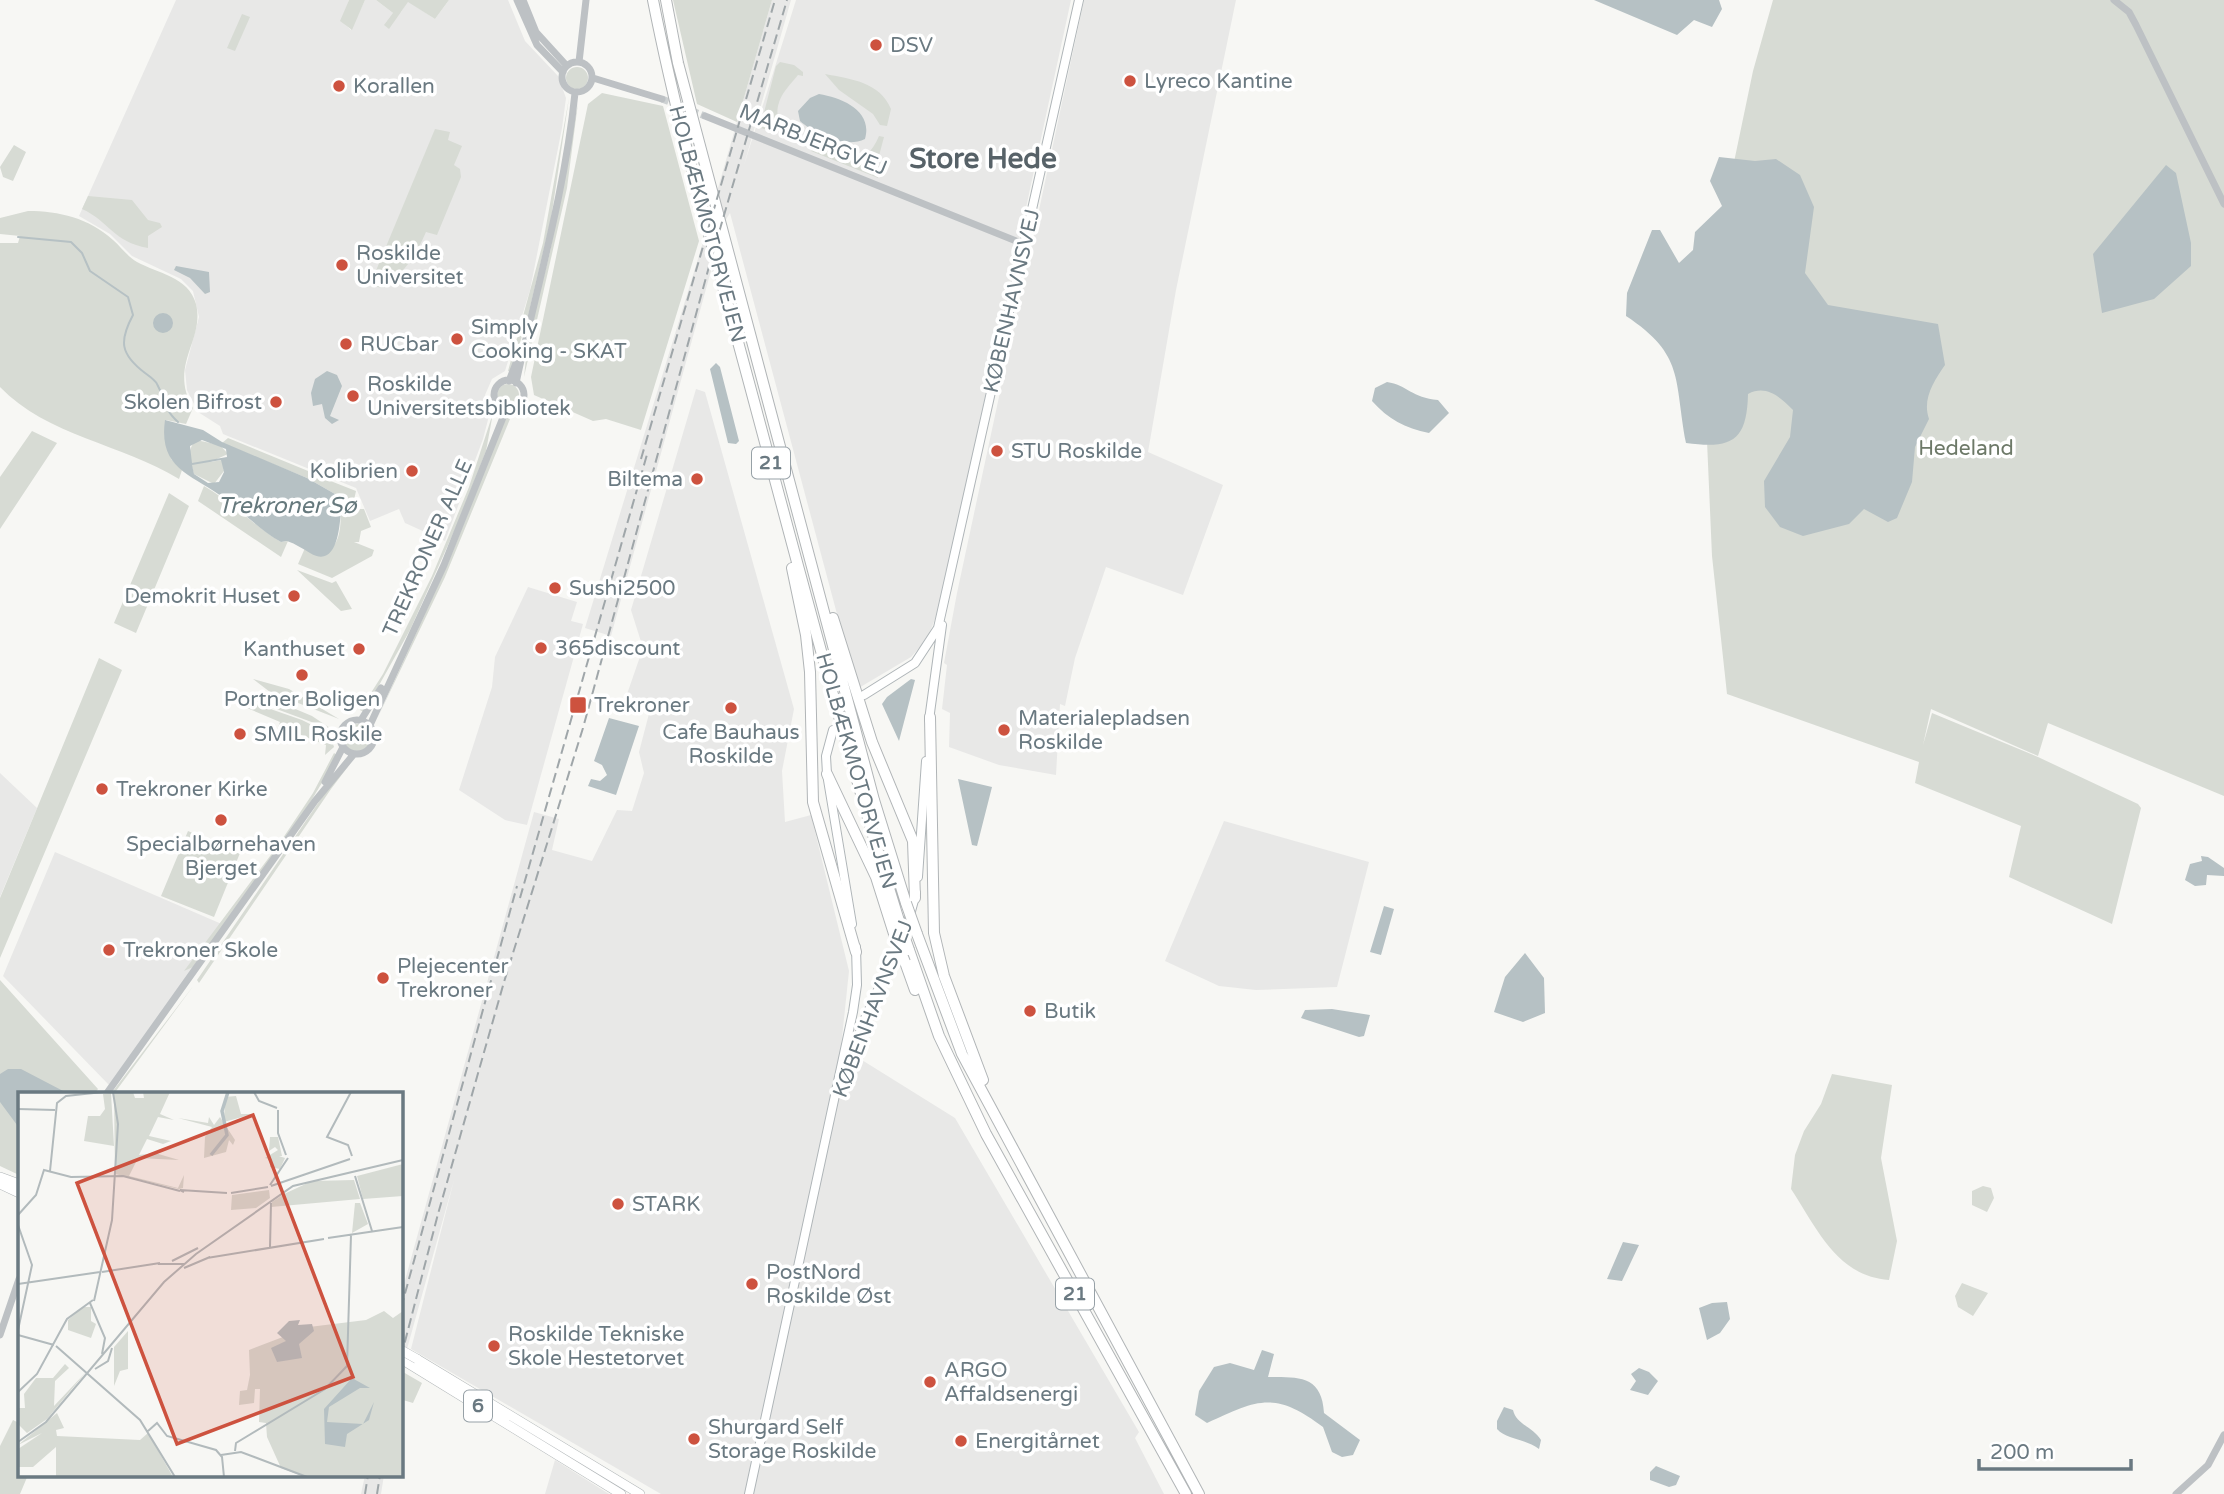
<svg xmlns="http://www.w3.org/2000/svg" width="2224" height="1494" font-family="'Varela Round',sans-serif">
	<style>
		.built { fill: #e8e8e7 }
		.green { fill: #d7dbd4 }
		.water { fill: #b6c1c4; fill-rule: evenodd }
		.lines { fill: none; stroke-linecap: round; stroke-linejoin: round }
		.stream { stroke: #b6c1c4; stroke-width: 2 }
		.tertiary-tunnel { stroke: #cdd1d2; stroke-width: 7; stroke-dasharray: 7 3.5; stroke-linecap: butt }
		.secondary-casing { stroke: #afb5b8; stroke-width: 10 }
		.primary-casing { stroke: #b1b6b8; stroke-width: 10 }
		.motorway-casing { stroke: #b1b5b7; stroke-width: 12 }
		.tertiary { stroke: #bdc1c4; stroke-width: 7 }
		.secondary { stroke: #fff; stroke-width: 8 }
		.primary { stroke: #fff; stroke-width: 9 }
		.motorway { stroke: #fff; stroke-width: 10 }
		.rail { stroke: #9fa6a9; stroke-width: 2; stroke-dasharray: 10 5; stroke-linecap: butt }
		.primary-bridge-casing { stroke: #b1b6b8; stroke-width: 10; stroke-linecap: butt }
		.motorway-bridge-casing { stroke: #b1b5b7; stroke-width: 12; stroke-linecap: butt }
		.primary-bridge { stroke: #fff; stroke-width: 9 }
		.motorway-bridge { stroke: #fff; stroke-width: 10 }
		.poi-dot { fill: #cd523f; stroke: #fff; stroke-width: 2.5 }
		.labels { text-anchor: middle; dominant-baseline: central; stroke-width: 7; stroke-linejoin: round; paint-order: stroke }
		.shield { fill: #fff; stroke: #97a1a7; stroke-width: 2 }
		.shield-label { font-size: 19px; font-weight: bold; fill: #6a7981 }
		.poi-label { font-size: 21px; fill: #6a7981; stroke: #fff; text-anchor: start }
		.street-label { font-size: 21px; fill: #6a7981; stroke: #fff }
		.park-label { font-size: 21px; fill: #6d7968; stroke: #fff }
		.water-label { font-size: 23px; font-style: italic; fill: #66797d; stroke: #fff }
		.district-label { font-size: 28px; font-weight: bold; fill: #576268; stroke: #fff }
		.inset-river { fill: none; stroke: #b6c1c4; stroke-width: 3.5 }
		.inset-road { fill: none; stroke: #b2babc; stroke-width: 2 }
		.view { fill: #cd523f; fill-opacity: 0.15; stroke: #cd523f; stroke-width: 3.5 }
		.inset-edge { fill: none; stroke: #6a7981; stroke-width: 3.5 }
	</style>
	<rect width="100%" height="100%" fill="#f7f7f4"/>
	<!-- built -->
	<path class="built" d="M176,0H349L341,21L351,30L365,0H376L393,13L401,12L408,1L435,19L449,0H508L525,41L558,76L566,98L562,128L530,290L505,371L492,379L485,395L490,412L483,439L445,541L405,523L399,509L370,521L356,488L223,434L220,426L198,412L187,390L185,370L199,317L193,291L181,279L132,256L110,234L79,216Z
		M772,0H791L744,165L796,0H1071L939,609L927,639L911,657L857,689L730,213L725,221L716,195Z
		M1084,0H1236L1176,290L1148,452L1223,485L1183,595L1106,567L1075,658L1065,706L1060,704L1056,775L999,765L949,747L950,713L942,709L947,665L944,663L957,593Z
		M704,239L712,267L611,636L585,628Z
		M696,389L705,392L794,709L782,771L785,822L811,815L849,971L841,1047L955,1118L1139,1432L1135,1438L1164,1494H661L411,1349L454,1180L407,1349L401,1346V1295L534,812L559,819L552,850L592,861L617,810L632,811L644,773L639,752L651,706L626,697L643,648L631,610Z
		M528,587L577,602L571,621L583,624L527,825L505,820L459,790L492,687L495,657Z
		M0,773L37,808L0,897Z
		M1224,821L1369,862L1337,987L1256,990L1219,986L1165,961Z
		M55,852L224,925L109,1085L3,976Z
		M555,1460L609,1494H545Z
		M365,1475H384L381,1494H361Z"/>
	<!-- green -->
	<path class="green" d="M349,0H365L352,30L340,21Z
		M376,0H449L435,19L408,2L389,29L384,25L393,13Z
		M673,0H772L737,122L697,104Z
		M1773,0H2224V796L2048,723L2038,756L1931,709L1923,745L1932,713L2038,757L2138,804L2141,808L2112,924L2009,877L2021,826L1915,783L1919,762L1727,694L1712,556L1707,441L1729,186L1753,71Z
		M242,14L250,17L235,51L227,48Z
		M780,62L794,65L803,72V76L798,75C790,85 781,93 778,106C776,115 780,122 775,131L760,128L776,66Z
		M566 78a11 11 0 1 1 22 0a11 11 0 1 1-22 0Z
		M825,74C851,79 880,82 891,109L887,126L880,125L873,114L839,90Z
		M602,93L663,106L699,241L641,430L606,419L593,421L534,395L531,377L588,104Z
		M569,98L551,219L528,316L511,372L508,371L543,243Z
		M578,103L567,188L524,377L528,339L550,252Z
		M435,129L450,132L448,140L462,146L454,165L460,169L461,177L437,235L426,232C416,255 404,274 382,288L370,285Z
		M879,136L884,137L876,167L878,178L811,151L816,148C845,161 865,169 879,136Z
		M14,145L26,152L13,181L3,177L0,167Z
		M88,196L132,200L148,220L160,223L162,227L148,236V248C113,242 109,221 82,209Z
		M28,211C59,211 89,218 113,240C121,247 127,256 137,262C157,273 189,277 196,304C205,341 168,365 193,408L186,424L166,420L171,459L182,470L179,479C122,444 47,436 0,387V243H18L20,236L0,234V218Z
		M497 395a11 11 0 1 1 22 0a11 11 0 1 1-22 0Z
		M493,413L486,451L457,525L410,630L364,712L360,710L383,674L432,576L469,487Z
		M506,417L510,419L445,577L377,719L449,561Z
		M32,431L57,443L0,529V477Z
		M228,438L313,473L320,481L323,478L356,491L354,500L358,509H364L371,527L361,531L359,542H354L374,550L372,556L332,578L298,564L305,548L326,553C345,541 339,517 342,498L307,478L222,443Z
		M196,440L220,445L228,454L210,462L222,460L224,471L214,484L194,474C190,460 186,451 196,440Z
		M204,486C232,502 253,525 281,542L288,541L281,557L198,501Z
		M169,493L189,506L136,633L114,623Z
		M297,570L332,583L336,581L352,609L341,611Z
		M99,658L122,670L0,958V898Z
		M253,679L289,689L339,719L270,692Z
		M242,699L302,720L330,734L334,747L325,755L326,745L286,729L284,733L277,730L280,722L240,705Z
		M274,700L312,716L333,730L255,701Z
		M344 738a14 14 0 1 1 28 0a14 14 0 1 1-28 0Z
		M334,753L338,756L302,816L193,967L184,971L279,844L313,793Z
		M350,764L331,789L199,983L197,980L329,787Z
		M188,831L240,853L214,917L161,896Z
		M0,980L98,1089L95,1093H19V1175L0,1166Z
		M194,985L116,1091H113Z
		M1832,1074L1892,1085L1881,1158L1897,1241L1889,1280C1836,1276 1817,1228 1791,1189L1795,1155L1804,1131L1821,1104Z
		M1983,1186L1991,1188L1994,1198L1987,1212L1972,1205V1191Z
		M1962,1283L1988,1293L1973,1316L1958,1307L1955,1296Z
		M403,1372L422,1383L413,1403L403,1400L401,1412Z
		M13,1420L19,1423V1475H28L20,1494H0V1446Z"/>
	<!-- water -->
	<path class="water" d="M1594,0H1719L1722,9L1712,27L1694,20L1677,35Z
		M819,94C843,98 873,111 865,139C845,149 815,134 800,121L798,111L810,98Z
		M1719,157L1755,161L1776,159L1800,175L1814,207L1805,273L1828,305L1938,324L1945,365C1934,381 1922,399 1929,419L1915,447L1912,482L1897,518L1888,522L1864,509L1849,524L1803,536L1780,527L1765,507L1764,481L1790,437L1793,410C1781,398 1767,384 1748,394C1747,442 1731,449 1686,443C1674,379 1685,355 1626,316L1627,293L1652,230H1660L1679,263L1693,250L1695,232L1722,206L1710,181Z
		M2166,165L2176,173L2191,243V266L2154,299L2102,313L2093,254Z
		M176,266L209,272L210,292L205,294L190,278L174,270Z
		M153 323a10 10 0 1 1 20 0a10 10 0 1 1-20 0Z
		M716,363L720,367L739,441L736,444L728,443L710,369Z
		M327,371L337,375L342,386L330,416L339,420L332,424L325,418L322,404L313,406L311,393L315,379Z
		M1387,382C1407,385 1412,398 1438,400L1449,413L1429,433C1405,428 1388,419 1372,401L1375,388Z
		M165,420L203,430L222,442L307,478L342,498C340,511 342,572 310,553C303,549 296,544 287,541L281,542C260,530 244,513 225,499C192,474 158,470 165,420ZM202,440L226,449L227,457L192,463L190,446ZM221,460L224,472L219,482L208,483L194,474L192,465Z
		M911,679L915,680L899,741L882,704L887,697Z
		M609,718L639,726L616,795L588,786L591,779L600,781L607,775L602,765L594,761Z
		M958,779L992,787L977,846L972,845Z
		M2201,856L2208,857L2224,868V876L2207,875L2206,885L2195,886L2185,880L2190,864L2202,861Z
		M1384,906L1394,909L1381,955L1370,952Z
		M1525,953L1544,978L1545,1013L1523,1022L1494,1012L1505,977Z
		M1332,1009L1370,1015L1364,1036L1359,1037L1301,1018L1305,1010Z
		M8,1069H21L67,1093H19L17,1125L0,1102V1074Z
		M1623,1242L1639,1245L1622,1281L1607,1279Z
		M1727,1302L1730,1319L1720,1333L1707,1340L1699,1308L1712,1303Z
		M1262,1350L1274,1354L1268,1377C1298,1377 1322,1375 1324,1413L1360,1440L1353,1455L1342,1457L1332,1452L1323,1427C1274,1390 1257,1400 1207,1423L1195,1415L1199,1391L1214,1367L1230,1363L1254,1370Z
		M1639,1368L1649,1372L1658,1381L1648,1395L1630,1390L1636,1381L1631,1374Z
		M1504,1407L1513,1410C1516,1424 1533,1427 1541,1440L1539,1449C1524,1438 1507,1440 1497,1429V1421Z
		M1656,1466L1680,1476L1676,1485L1669,1487L1650,1480V1472Z"/>
	<g class="lines">
		<!-- stream -->
		<path class="stream" d="M18,237L71,242L82,253L90,271L128,297L133,315C119,341 120,354 145,373C149,376 155,380 157,384C167,402 162,407 178,422"/>
		<!-- tertiary-tunnel -->
		<path class="tertiary-tunnel" d="M662,99L705,116"/>
		<!-- secondary casing -->
		<g class="secondary-casing">
			<path id="secondary" d="M864,695L915,663L938,628L1079,0
				M929,720L942,625
				M833,730L826,756L827,774L852,924
				M918,877L926,761
				M841,1090L863,1023L907,926L916,893
				M749,1494L853,1012L857,985L856,947"/>
		</g>
		<!-- primary casing -->
		<g class="primary-casing">
			<path id="primary" d="M0,1177L19,1184
				M0,1184L19,1193
				M401,1359L621,1494
				M417,1359L640,1494"/>
		</g>
		<!-- motorway casing -->
		<g class="motorway-casing">
			<path id="motorway" d="M653,0C681,142 722,280 759,420C804,588 848,757 900,924
				M666,0L678,63L874,800L906,903
				M792,568L806,635L810,672L813,802L856,952
				M833,618L872,742L913,841L915,898
				M930,717L934,933L944,976L983,1080
				M827,774L876,877L895,937
				M917,934L962,1054L1199,1494
				M909,950L939,1036L986,1134L1186,1494
				M905,962L915,990"/>
		</g>
		<!-- tertiary -->
		<path class="tertiary" d="M517,0L537,45L563,72
			M523,0L536,32L567,66
			M2114,0L2129,12L2136,25L2224,204
			M562 77a15 15 0 1 1 30 0a15 15 0 1 1-30 0Z
			M579,62L586,0
			M593,78L662,99
			M705,116L1026,245
			M494 395a15 15 0 1 1 30 0a15 15 0 1 1-30 0Z
			M509,381L518,358
			M516,383C537,286 565,191 575,93
			M340 737a17 17 0 1 1 34 0a17 17 0 1 1-34 0Z
			M361,720L381,688
			M370,725L444,565L506,410
			M325,782L343,747
			M107,1093L315,801L354,754
			M0,1335L19,1279
			M2176,1494L2208,1465L2224,1435"/>
		<!-- secondary -->
		<use href="#secondary" class="secondary"/>
		<!-- primary -->
		<use href="#primary" class="primary"/>
		<!-- motorway -->
		<use href="#motorway" class="motorway"/>
		<!-- rail -->
		<path class="rail" d="M641,459L775,0
			M520,898L648,451
			M401,1308L517,886
			M401,1357L438,1214L504,982L583,728L710,263L787,0
			M365,1494L368,1475
			M377,1494L380,1475"/>
		<!-- primary-bridge casing -->
		<g class="primary-bridge-casing">
			<path id="primary-bridge" d="M401,1350L417,1359"/>
		</g>
		<!-- motorway-bridge casing -->
		<g class="motorway-bridge-casing">
			<path id="motorway-bridge" d="M906,903L917,934
				M900,924L909,950
				M895,937L905,962"/>
		</g>
		<!-- primary-bridge -->
		<use href="#primary-bridge" class="primary-bridge"/>
		<!-- motorway-bridge -->
		<use href="#motorway-bridge" class="motorway-bridge"/>
	</g>
	<!-- markers -->
	<g class="poi-dot">
		<circle cx="876" cy="45" r="7"/>
		<circle cx="1130" cy="81" r="7"/>
		<circle cx="339" cy="86" r="7"/>
		<circle cx="342" cy="265" r="7"/>
		<circle cx="457" cy="339" r="7"/>
		<circle cx="346" cy="344" r="7"/>
		<circle cx="353" cy="396" r="7"/>
		<circle cx="276" cy="402" r="7"/>
		<circle cx="997" cy="451" r="7"/>
		<circle cx="412" cy="471" r="7"/>
		<circle cx="697" cy="479" r="7"/>
		<circle cx="555" cy="588" r="7"/>
		<circle cx="294" cy="596" r="7"/>
		<circle cx="541" cy="648" r="7"/>
		<circle cx="359" cy="649" r="7"/>
		<circle cx="302" cy="675" r="7"/>
		<rect x="569" y="696" width="18" height="18" rx="3.5"/>
		<circle cx="731" cy="708" r="7"/>
		<circle cx="1004" cy="730" r="7"/>
		<circle cx="240" cy="734" r="7"/>
		<circle cx="102" cy="789" r="7"/>
		<circle cx="221" cy="820" r="7"/>
		<circle cx="109" cy="950" r="7"/>
		<circle cx="383" cy="978" r="7"/>
		<circle cx="1030" cy="1011" r="7"/>
		<circle cx="618" cy="1204" r="7"/>
		<circle cx="752" cy="1284" r="7"/>
		<circle cx="494" cy="1346" r="7"/>
		<circle cx="930" cy="1382" r="7"/>
		<circle cx="694" cy="1439" r="7"/>
		<circle cx="961" cy="1441" r="7"/>
	</g>
	<g class="labels">
		<!-- shield labels -->
		<g class="shield">
			<rect x="752" y="447.5" width="38" height="31" rx="5"/>
			<rect x="1056" y="1278.5" width="38" height="31" rx="5"/>
			<rect x="464" y="1390.5" width="28" height="31" rx="5"/>
		</g>
		<g class="shield-label">
			<text x="771" y="463">21</text>
			<text x="1075" y="1294">21</text>
			<text x="478" y="1406">6</text>
		</g>
		<!-- poi labels -->
		<g class="poi-label">
			<text x="890" y="45">DSV</text>
			<text x="1144" y="81">Lyreco Kantine</text>
			<text x="353" y="86">Korallen</text>
			<text x="356" y="253">Roskilde<tspan x="356" dy="24">Universitet</tspan></text>
			<text x="471" y="327">Simply<tspan x="471" dy="24">Cooking - SKAT</tspan></text>
			<text x="360" y="344">RUCbar</text>
			<text x="367" y="384">Roskilde<tspan x="367" dy="24">Universitetsbibliotek</tspan></text>
			<text x="262" y="402" text-anchor="end">Skolen Bifrost</text>
			<text x="1011" y="451">STU Roskilde</text>
			<text x="398" y="471" text-anchor="end">Kolibrien</text>
			<text x="683" y="479" text-anchor="end">Biltema</text>
			<text x="569" y="588">Sushi2500</text>
			<text x="280" y="596" text-anchor="end">Demokrit Huset</text>
			<text x="555" y="648">365discount</text>
			<text x="345" y="649" text-anchor="end">Kanthuset</text>
			<text x="302" y="699" text-anchor="middle">Portner Boligen</text>
			<text x="594" y="705">Trekroner</text>
			<text x="1018" y="718">Materialepladsen<tspan x="1018" dy="24">Roskilde</tspan></text>
			<text x="731" y="732" text-anchor="middle">Cafe Bauhaus<tspan x="731" dy="24">Roskilde</tspan></text>
			<text x="254" y="734">SMIL Roskile</text>
			<text x="116" y="789">Trekroner Kirke</text>
			<text x="221" y="844" text-anchor="middle">Specialbørnehaven<tspan x="221" dy="24">Bjerget</tspan></text>
			<text x="123" y="950">Trekroner Skole</text>
			<text x="397" y="966">Plejecenter<tspan x="397" dy="24">Trekroner</tspan></text>
			<text x="1044" y="1011">Butik</text>
			<text x="632" y="1204">STARK</text>
			<text x="766" y="1272">PostNord<tspan x="766" dy="24">Roskilde Øst</tspan></text>
			<text x="508" y="1334">Roskilde Tekniske<tspan x="508" dy="24">Skole Hestetorvet</tspan></text>
			<text x="944" y="1370">ARGO<tspan x="944" dy="24">Affaldsenergi</tspan></text>
			<text x="708" y="1427">Shurgard Self<tspan x="708" dy="24">Storage Roskilde</tspan></text>
			<text x="975" y="1441">Energitårnet</text>
		</g>
		<!-- street labels -->
		<g class="street-label">
			<text transform="translate(813 140) rotate(22)">MARBJERGVEJ</text>
			<text transform="translate(707 224) rotate(75)">HOLBÆKMOTORVEJEN</text>
			<text transform="translate(1012 301) rotate(-77)">KØBENHAVNSVEJ</text>
			<text transform="translate(428 548) rotate(-66)">TREKRONER ALLE</text>
			<text transform="translate(856 771) rotate(74)">HOLBÆKMOTORVEJEN</text>
			<text transform="translate(873 1009) rotate(-69)">KØBENHAVNSVEJ</text>
		</g>
		<!-- park labels -->
		<g class="park-label">
			<text x="1966" y="448">Hedeland</text>
		</g>
		<!-- water labels -->
		<g class="water-label">
			<text x="287" y="506">Trekroner Sø</text>
		</g>
		<!-- district labels -->
		<g class="district-label">
			<text x="983" y="159">Store Hede</text>
		</g>
	</g>
	<!-- overview -->
	<g transform="translate(18 1092)">
		<rect width="385" height="385" fill="#f7f7f4"/>
		<path d="M96,0H115L117,6H126L125,0H152L142,22L156,28L140,25L131,44L153,49L145,52L129,47L121,63L137,61L161,68L120,66L111,84L160,96L166,83L165,96L161,97L97,82ZM93,1L96,54L66,49L70,24H82L87,17L85,2ZM218,4L223,22H235L206,30L207,5ZM191,25L196,33L202,25L217,48L215,53L211,48L208,60L186,66L187,45L194,35L160,26L190,31ZM252,45H260L264,64H261L267,66L262,77L252,75V67L247,66L260,58L257,55L251,59ZM385,72V104L345,107L339,84ZM336,88L342,107L253,115L254,110L266,102L294,89ZM251,98L252,106L238,116L213,118L214,103ZM337,111H342L350,132L334,141ZM65,215H73V229L78,232L73,246L50,238V228ZM366,219L375,226L385,219V385H287L263,376L249,345L248,331L241,330L242,297H237L236,311L221,313L222,299L229,298L232,283L231,258L291,235L348,228ZM110,239V277L102,279L96,294V255ZM47,272L51,276L37,289L36,314L68,280L29,327L9,341L0,332V316H7L6,302L18,286H35ZM39,321L46,336L38,338L39,344L122,348L130,341L155,385H38V355L15,375H0V357L24,341L0,353Z" fill="#d7dbd4"/>
		<path d="M282,228L280,233L294,232L296,239L281,252L284,266L259,270L253,256L268,249L259,241L271,229ZM334,286L352,296H342L311,315L309,330L345,332L356,310L351,328L329,342L327,355L307,352L306,317Z" fill="#b6c1c4"/>
		<path class="inset-river" d="M193,63L209,43L204,19L210,0"/>
		<path class="inset-road" d="M236,0L241,9L259,16M333,0L309,45L330,53L334,64M0,17L37,18M260,18V41L268,63M32,79L39,11L48,4L85,0M337,84L354,139M252,93L270,66M253,94L332,67M166,100L162,98L209,101M213,101L250,95M0,123L18,103L26,78L53,85L105,84L162,99M0,133L14,173L0,238M310,146L385,135M252,155L253,111M189,166L306,147M154,169L180,156M140,172H167M166,176L192,165M84,180L142,171M0,192L82,180M76,209L94,128L100,32L95,0M72,211L87,246L84,262M0,243L36,253M38,254L122,328L157,385M77,277L90,269L94,256M0,300L19,282L49,227L75,208M130,339L139,331L149,344L198,358L204,365L206,385M0,350L28,330L146,190L178,162L275,94L385,68M217,359L218,351L307,297L329,274L333,143M203,363L223,360L289,385"/>
		<path class="view" d="M235,23L335,285L159,352L59,91Z"/>
		<rect width="385" height="385" class="inset-edge"/>
	</g>
	<!-- scale -->
	<path d="M1979 1459v10h152v-10" fill="none" stroke="#6a7981" stroke-width="3.5"/>
	<text x="1990" y="1459" font-size="21" fill="#6a7981" stroke="#ffffff" stroke-width="5" paint-order="stroke">200 m</text>
</svg>
